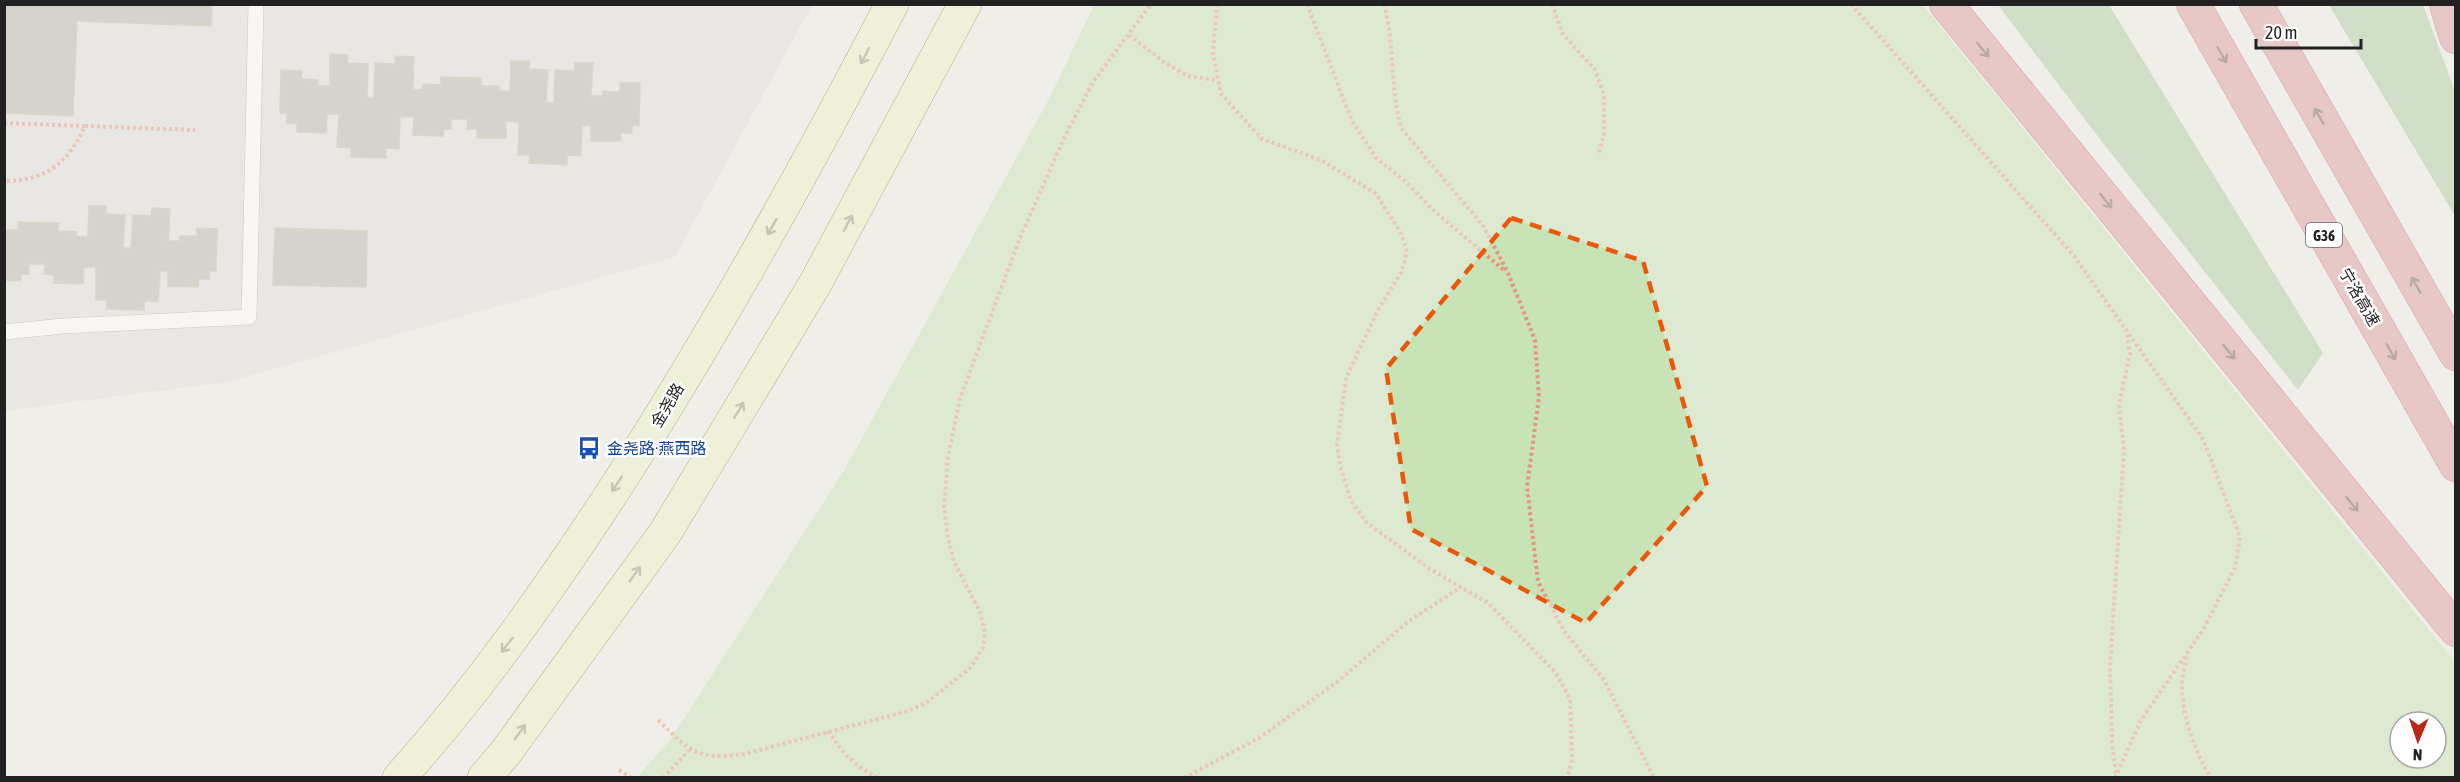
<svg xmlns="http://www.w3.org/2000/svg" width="2460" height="782" font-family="'Asap Condensed','Noto Sans SC',sans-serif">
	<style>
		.residential { fill: #dedede }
		.grass { fill: #c8e3b5; fill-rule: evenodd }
		.forest { fill: #aacaa2 }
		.building { fill: #b5b0ab; stroke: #c0b7ac; stroke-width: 1.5 }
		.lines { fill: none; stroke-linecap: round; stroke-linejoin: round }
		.service-casing { stroke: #9e9e9e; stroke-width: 16 }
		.secondary-casing { stroke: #5a6c13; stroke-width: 34 }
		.motorway-casing { stroke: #c63d60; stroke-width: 34 }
		.path { stroke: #e99480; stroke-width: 4; stroke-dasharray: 3 3; stroke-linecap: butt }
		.service { stroke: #fff; stroke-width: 15 }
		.secondary { stroke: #ecf2c4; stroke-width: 33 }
		.motorway { stroke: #dd9aa1; stroke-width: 33 }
		.oneway { stroke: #76575b }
		.oneway2 { stroke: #91947b }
		.marked { fill: none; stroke: #e8590c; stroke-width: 4.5; stroke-dasharray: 12 8; stroke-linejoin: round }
		.labels { text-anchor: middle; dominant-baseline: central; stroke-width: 5; stroke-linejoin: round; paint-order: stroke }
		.shield { fill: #fff; stroke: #646464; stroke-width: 1.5 }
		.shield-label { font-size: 15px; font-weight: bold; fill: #212121 }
		.street-label { font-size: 16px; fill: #212121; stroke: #fff }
		.transit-label { font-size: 16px; fill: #164399; stroke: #fff; text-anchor: start }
	</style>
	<rect width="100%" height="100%" fill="#f0eee8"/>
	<!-- residential -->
	<path class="residential" d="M4,5H812L675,257L227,382L5,411Z"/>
	<!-- grass -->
	<path class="grass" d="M1094,5H1923L2455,662V777H637L670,740L845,469L1050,97ZM2400,722H2436V758H2400Z"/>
	<!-- forest -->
	<path class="forest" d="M1998,5H2109L2323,353L2298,390L2103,143Z
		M2329,5H2423L2455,91V216Z"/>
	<!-- building -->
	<path class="building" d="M4,4H212L211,26L77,21L73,116L4,113Z
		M330,54L348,55L347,63L368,64L367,98H374L375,63L395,64V56L414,57L413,90L423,89V84L441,85V77L481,78V86H499V91H510L511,61H529V69L548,70L546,102L554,103L555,70L574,71L575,63H593L591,96H603V91L620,92V83H640L639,126L632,125V133H621V141H591V126L582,125L581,156L567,155V165L529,163L530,155H518L519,122L506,121V138H477V129H467L468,119H451V129H444L443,136L413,135L414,117H400L399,149L386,148V158L351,157V148L337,147L339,114H327L326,133L297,132V124L287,123V113H280L281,70L302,71L301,79L318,80V86H330Z
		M89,206H106V214L125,215L123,248H131L133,215L151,216L152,208L170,209L168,241H180V236H197V228L217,229L216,271H209V279H199L198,287L168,286V271H160L158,301H144V310L106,309L107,300H96V267H84L83,284L54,283V275L44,274L45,264H29V274H21L20,281L4,280V230H18V222L59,223L58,231L76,232V236L88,237Z
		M275,228L367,231L366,287L273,285Z"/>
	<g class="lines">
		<!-- service casing -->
		<g class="service-casing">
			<path id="service" d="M4,332L63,326L249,317L256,4"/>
		</g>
		<!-- secondary casing -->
		<g class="secondary-casing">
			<path id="secondary" d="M399,778C479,689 547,592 612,493C714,335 805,171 892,4
				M484,778L506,752L665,533L815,284L965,4"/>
		</g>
		<!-- motorway casing -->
		<g class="motorway-casing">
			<path id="motorway" d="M1946,4L2456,630
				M2193,4L2456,465
				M2256,4L2456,354
				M2446,4L2456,37"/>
		</g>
		<!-- path -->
		<path class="path" d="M1217,4L1213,53L1221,94L1262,139L1321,160L1376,194L1401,233L1407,252L1402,271L1378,310L1346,378L1337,445L1341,469L1351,501L1367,523L1430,569L1488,603L1555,672L1570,698L1572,760L1567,778
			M1307,4L1352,121L1376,158L1405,181L1433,210L1505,271
			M1384,4C1395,45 1390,88 1401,128L1484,227L1508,273L1535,340L1539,397L1527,487L1538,582L1564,631L1604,680L1654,778
			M1552,4L1563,34L1595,70L1604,94V135L1598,156
			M1851,4L2074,256L2203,439L2240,537L2235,568L2203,630L2141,720L2115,778
			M1129,35L1165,63L1188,76L1217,80
			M4,123L85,126C68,163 46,181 4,181
			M85,126L195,130
			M2187,657C2185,667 2181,679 2182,689C2183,718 2195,753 2211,778
			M658,720C691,752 696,760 744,754L905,712L926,703L970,668L983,648L985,632L980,612L954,562L948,538L944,506L948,457L960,398L1020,238L1065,136L1093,82L1151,4
			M828,731C842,752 855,767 878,778
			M619,770L632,778
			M2116,773L2112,743L2110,666L2124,449L2119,405L2130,354L2127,333
			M663,778L689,750
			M1184,778L1259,738L1337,682L1409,621L1461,587"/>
		<!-- service -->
		<use href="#service" class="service"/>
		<!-- secondary -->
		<use href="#secondary" class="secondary"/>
		<!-- motorway -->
		<use href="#motorway" class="motorway"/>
	</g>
	<!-- one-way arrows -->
	<defs><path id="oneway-shaft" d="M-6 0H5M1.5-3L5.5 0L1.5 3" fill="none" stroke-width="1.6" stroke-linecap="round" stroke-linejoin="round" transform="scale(1.5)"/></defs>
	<g class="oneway">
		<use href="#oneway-shaft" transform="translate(1983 50) rotate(51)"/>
		<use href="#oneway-shaft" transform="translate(2222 55) rotate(60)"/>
		<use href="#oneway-shaft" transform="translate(2319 116) rotate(-120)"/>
		<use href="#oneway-shaft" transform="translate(2106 201) rotate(51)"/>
		<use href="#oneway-shaft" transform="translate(2416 285) rotate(-120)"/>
		<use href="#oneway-shaft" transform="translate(2229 352) rotate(51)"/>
		<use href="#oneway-shaft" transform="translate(2391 352) rotate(60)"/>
		<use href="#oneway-shaft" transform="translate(2352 504) rotate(51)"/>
	</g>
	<g class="oneway2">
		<use href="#oneway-shaft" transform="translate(865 56) rotate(118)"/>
		<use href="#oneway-shaft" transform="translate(848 223) rotate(-62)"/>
		<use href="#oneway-shaft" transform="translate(772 227) rotate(119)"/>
		<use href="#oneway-shaft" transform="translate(739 410) rotate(-59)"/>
		<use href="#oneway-shaft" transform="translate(617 484) rotate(123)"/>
		<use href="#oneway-shaft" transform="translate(635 574) rotate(-54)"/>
		<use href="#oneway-shaft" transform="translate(507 645) rotate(128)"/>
		<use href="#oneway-shaft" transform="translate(520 732) rotate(-54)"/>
	</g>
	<!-- marked area -->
	<path d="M0 0H2460V782H0ZM1511,218L1643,261L1707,486L1586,623L1411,529L1386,369Z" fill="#f0eee8" fill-opacity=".55" fill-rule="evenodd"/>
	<path class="marked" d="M1511,218L1643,261L1707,486L1586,623L1411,529L1386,369Z"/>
	<!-- icons -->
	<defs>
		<g id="bus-bare" transform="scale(1.8)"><path d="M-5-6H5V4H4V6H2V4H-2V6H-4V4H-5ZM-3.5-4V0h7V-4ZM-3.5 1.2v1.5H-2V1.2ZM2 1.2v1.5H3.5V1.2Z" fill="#1a4fb4" stroke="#fff" stroke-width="2.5" paint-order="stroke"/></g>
	</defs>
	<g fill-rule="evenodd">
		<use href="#bus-bare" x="589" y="448"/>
	</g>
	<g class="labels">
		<!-- shield labels -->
		<rect class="shield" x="2306" y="223" width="36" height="24" rx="4.5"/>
		<g class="shield-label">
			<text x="2324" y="235">G36</text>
		</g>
		<!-- street labels -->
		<g class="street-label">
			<text transform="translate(2360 297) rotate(60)">宁洛高速</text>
			<text transform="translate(667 405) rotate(-59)">金尧路</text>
		</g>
		<!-- transit labels -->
		<g class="transit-label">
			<text x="607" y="448">金尧路·燕西路</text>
		</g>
	</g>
	<!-- border -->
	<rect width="2460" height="782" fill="none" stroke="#212121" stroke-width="12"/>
	<!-- north arrow -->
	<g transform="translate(2418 740) rotate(182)"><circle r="28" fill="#ffffff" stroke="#a6a6a6" stroke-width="1.5"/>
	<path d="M0-4.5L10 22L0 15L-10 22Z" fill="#b82719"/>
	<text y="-9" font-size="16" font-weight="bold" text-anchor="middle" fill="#212121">N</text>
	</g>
	<!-- scale -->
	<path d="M2256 39v9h105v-9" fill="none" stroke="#212121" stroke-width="3"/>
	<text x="2265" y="39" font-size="18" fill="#212121" stroke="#ffffff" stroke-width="4.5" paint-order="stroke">20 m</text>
</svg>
